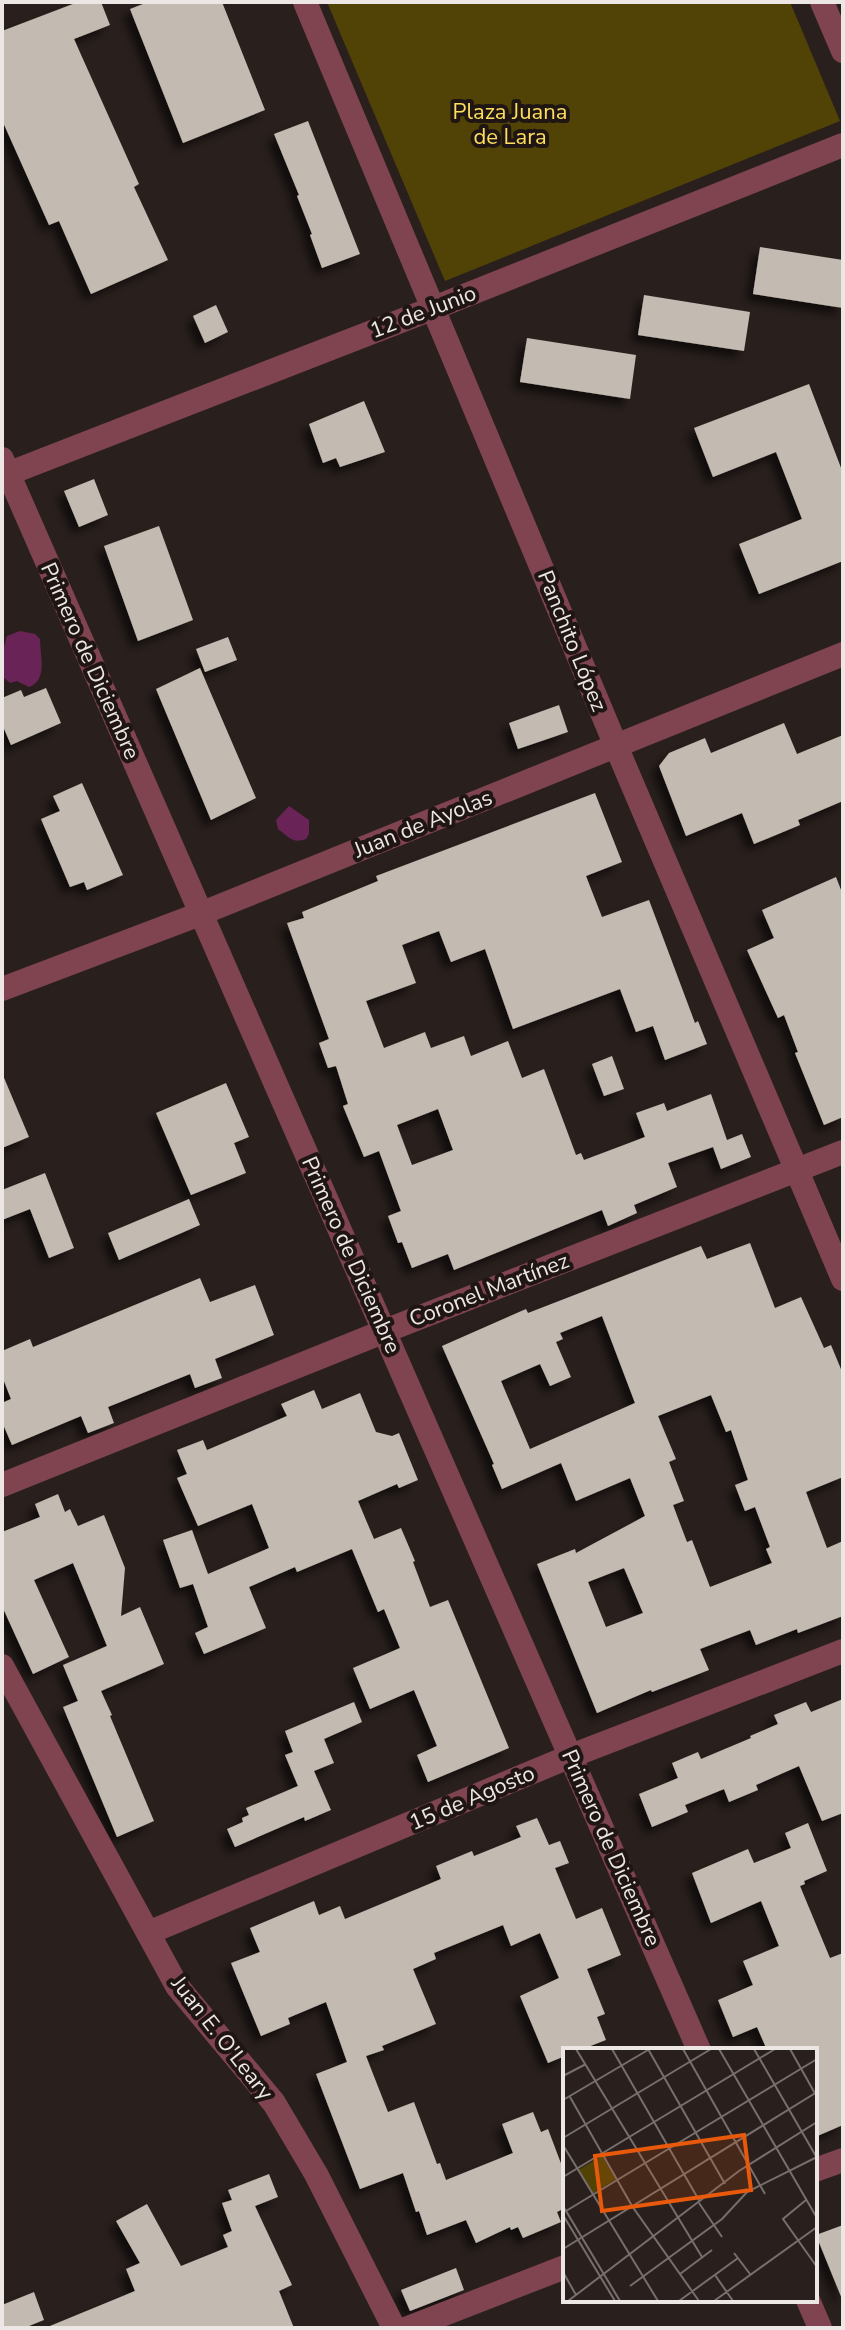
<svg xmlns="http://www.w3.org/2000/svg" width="845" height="2330" font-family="'Nunito Sans',sans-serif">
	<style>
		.green { fill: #514305 }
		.water { fill: #6a2357 }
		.building { fill: #c3bab1; fill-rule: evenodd; filter: url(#shadow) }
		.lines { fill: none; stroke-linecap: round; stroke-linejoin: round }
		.minor { stroke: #7f4450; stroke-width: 24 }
		.labels { text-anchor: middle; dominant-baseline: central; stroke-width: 8; stroke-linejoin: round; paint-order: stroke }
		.park-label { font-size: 22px; fill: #fede5d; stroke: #1f1614 }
		.street-label { font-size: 22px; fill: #ece6e4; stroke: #1f1614 }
		.inset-road { fill: none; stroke: #776f6d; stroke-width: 2 }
		.view { fill: #e8590c; fill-opacity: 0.15; stroke: #e8590c; stroke-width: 4 }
		.inset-edge { fill: none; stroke: #ece6e4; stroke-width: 4 }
	</style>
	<defs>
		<filter id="shadow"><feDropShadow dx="-7" dy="7" stdDeviation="4" flood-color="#0009"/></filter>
	</defs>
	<rect width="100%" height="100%" fill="#29201d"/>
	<!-- green -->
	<path class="green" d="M327,2H790L840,121L445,281Z"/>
	<!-- water -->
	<path class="water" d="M20,631L35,634L40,639C40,656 48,680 29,687L17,681L10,683L2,676V654L7,636Z
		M289,806L309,820V834L306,839C293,844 289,837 278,829L276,820Z"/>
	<!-- building -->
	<path class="building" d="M78,2H101L110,25L74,39L139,184L134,187L168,260L91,294L59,221L49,225L2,120V31Z
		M148,2H222L265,110L183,143L130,9Z
		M308,121L360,254L322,268L310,235L312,234L297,196L299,195L274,134Z
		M760,247L843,260V308L753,294Z
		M644,295L750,312L744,351L638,335Z
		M216,305L228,332L205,343L193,316Z
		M527,338L636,355L630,399L520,382Z
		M809,384L843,473V561L759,594L739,544L802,519L776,452L713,477L694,428Z
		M364,401L385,452L340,467L336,458L323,463L309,424Z
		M94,479L108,515L79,527L64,491Z
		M159,526L193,620L138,641L104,546Z
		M228,637L237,660L205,672L196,649Z
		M200,668L256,798L211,820L156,689Z
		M46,688L61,723L11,745L2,724V698L21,690L24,697Z
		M559,705L568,732L518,749L509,723Z
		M784,723L797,754L843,735V801L798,820L800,825L754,844L742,813L686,836L659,766L669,753L705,738L711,753Z
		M82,783L123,875L87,890L84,882L70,887L41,819L60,811L53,796Z
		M595,793L622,862L586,876L602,917L649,900L695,1023L698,1021L707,1044L665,1060L653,1026L636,1032L620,989L513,1029L485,949L451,962L439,931L402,945L416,983L366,1001L384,1048L425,1032L431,1048L464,1036L471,1056L508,1041L522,1078L544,1069L576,1155L581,1153L584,1160L645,1137L636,1113L664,1103L667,1111L711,1094L727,1140L742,1134L751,1157L721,1169L713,1147L668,1163L677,1187L634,1205L637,1213L608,1226L602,1210L454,1270L448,1254L412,1268L402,1242L398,1243L388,1216L401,1211L379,1151L364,1157L343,1106L348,1104L336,1066L328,1068L319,1043L329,1039L287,923L304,918L302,912L378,881L376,876ZM438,1109L453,1150L412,1165L397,1125Z
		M836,877L843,895V1117L824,1125L795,1053L798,1052L784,1015L778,1018L747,950L774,938L762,910Z
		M612,1056L624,1089L604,1096L592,1064Z
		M2,1073L29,1137L2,1148Z
		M226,1083L249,1137L234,1143L246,1173L191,1195L156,1113Z
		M45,1173L74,1248L49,1258L30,1209L2,1220V1190Z
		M189,1199L200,1225L119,1260L108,1233Z
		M750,1243L775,1308L801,1297L824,1348L831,1345L843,1374V1477L806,1492L827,1548L843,1541V1616L798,1633L797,1629L756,1645L750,1630L700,1649L709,1670L652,1692L651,1690L597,1713L537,1564L575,1549L576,1553L645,1516L630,1478L576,1501L561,1463L502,1489L492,1465L494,1464L442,1346L526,1309L528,1313L701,1246L707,1259ZM602,1316L635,1403L530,1449L501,1381L540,1364L550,1386L571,1377L556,1342L563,1339L560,1333ZM711,1395L726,1432L731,1430L748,1480L735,1485L745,1511L755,1507L770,1547L766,1549L772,1563L710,1587L692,1540L687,1542L673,1505L684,1501L669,1462L676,1459L658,1416ZM624,1568L643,1613L606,1627L588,1582Z
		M200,1278L210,1302L255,1285L274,1335L215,1359L222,1378L195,1388L190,1374L108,1407L114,1423L88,1433L81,1416L12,1445L2,1422V1403L11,1399L2,1376V1351L30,1339L33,1347Z
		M314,1390L322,1409L360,1393L376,1432L392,1436L399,1433L418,1480L399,1488L397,1484L358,1501L374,1539L401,1528L415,1561L413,1562L430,1607L448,1600L509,1748L428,1782L417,1755L437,1746L414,1690L370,1709L353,1668L400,1648L384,1609L378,1612L352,1549L297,1572L295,1567L249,1587L266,1628L204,1654L195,1633L208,1627L193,1584L180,1588L163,1540L192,1530L208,1574L269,1548L252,1504L198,1526L177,1478L187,1474L177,1450L203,1440L207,1450L287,1416L281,1404Z
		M58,1494L65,1512L70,1509L78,1526L104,1515L125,1568L121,1616L140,1607L164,1664L101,1691L112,1715L110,1716L154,1821L117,1837L63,1707L78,1701L63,1665L107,1646L73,1563L34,1580L69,1657L33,1674L2,1606V1532L40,1517L35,1504Z
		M843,1699V1813L822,1821L799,1766L756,1785L758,1790L729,1802L724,1789L685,1805L688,1812L652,1827L639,1794L678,1778L672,1763L698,1752L701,1759L751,1738L750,1736L778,1724L774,1715L806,1702L811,1712Z
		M354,1702L362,1722L324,1739L334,1763L314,1771L331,1810L305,1821L304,1817L235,1847L227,1829L243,1822L242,1818L249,1815L246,1808L298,1786L285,1755L293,1752L285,1731Z
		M537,1818L549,1845L560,1841L569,1863L555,1868L576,1919L602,1908L621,1955L587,1969L605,2014L597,2017L606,2040L580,2050H565V2056L548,2063L520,1996L559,1978L540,1933L511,1946L503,1925L434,1953L436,1959L413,1969L436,2024L382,2046L384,2050L366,2056L388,2112L414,2102L437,2164L440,2163L446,2180L513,2153L502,2124L533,2112L541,2132L548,2129L565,2174V2208L557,2212L561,2222L523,2238L518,2227L511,2230L510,2227L476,2243L466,2220L427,2235L419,2211L416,2212L403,2173L360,2189L316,2074L347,2062L326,2002L288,2018L290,2024L261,2036L231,1963L260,1952L250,1928L314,1901L319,1915L340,1906L345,1919L441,1879L436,1866L472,1851L474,1856L521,1837L516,1826Z
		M808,1823L827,1871L804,1881L805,1884L800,1886L830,1958L843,1953V2125L815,2137V2050H767L757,2027L733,2037L718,2000L753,1985L743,1961L779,1946L761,1901L711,1923L692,1873L748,1849L754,1863L791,1848L785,1833Z
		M269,2174L278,2197L255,2206L292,2285L279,2291L294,2328H45L135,2291L126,2269L140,2263L116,2221L147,2204L181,2266L228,2247L223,2235L232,2231L222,2203L232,2200L228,2190Z
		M843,2225V2299H842L816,2235Z
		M456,2268L464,2290L410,2311L401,2290Z
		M34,2292L44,2320L24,2328H5L2,2320V2305Z"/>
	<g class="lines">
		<!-- minor -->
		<path class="minor" d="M305,2L616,746L843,1279
			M822,2L843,51
			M2,459L699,2050
			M2,476L434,308L843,145
			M2,989L200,914L843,654
			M2,1485L385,1331L843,1152
			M2,1666L177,1986L274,2103L316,2174L394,2328
			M148,1933L571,1756L843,1651
			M815,2170L843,2160
			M808,2300L820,2328
			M408,2328L565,2267"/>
	</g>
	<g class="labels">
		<!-- park labels -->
		<g class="park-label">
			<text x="510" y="112">Plaza Juana<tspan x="510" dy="25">de Lara</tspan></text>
		</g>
		<!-- street labels -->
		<g class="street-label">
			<text transform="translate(423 312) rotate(-21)">12 de Junio</text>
			<text transform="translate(572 641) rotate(68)">Panchito López</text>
			<text transform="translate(90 661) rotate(66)">Primero de Diciembre</text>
			<text transform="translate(423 824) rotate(-22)">Juan de Ayolas</text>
			<text transform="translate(351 1255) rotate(66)">Primero de Diciembre</text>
			<text transform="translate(489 1290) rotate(-21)">Coronel Martínez</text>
			<text transform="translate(472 1798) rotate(-23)">15 de Agosto</text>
			<text transform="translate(611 1848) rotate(66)">Primero de Diciembre</text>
			<text transform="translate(222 2038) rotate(52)">Juan E. O'Leary</text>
		</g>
	</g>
	<!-- overview -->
	<g transform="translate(563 2048)">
		<rect width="254" height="254" fill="#29201d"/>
		<path d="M39,108L53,131L29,146L15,122Z" fill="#514305"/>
		<path class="inset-road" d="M13,1L139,209M49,1L137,154M85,1L162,136M120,1L202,146M156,1L254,170M191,1L254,110M227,1L254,49M0,28L23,16M7,49L69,158L136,253M0,52L85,2M0,90L148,1M0,97L95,253M0,129L212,1M243,152L220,171L254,219M136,155L159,189M0,158L57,253M3,163L254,11M0,167L52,253M0,201L254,44M171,205L187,226M0,224L13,247M117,226L149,202M152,227L170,253M67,238L159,171L184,144L254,109M5,253L176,123L254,74M116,253L175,210M151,253L254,179"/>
		<path class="view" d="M181,87L188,142L39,163L32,108Z"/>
		<rect width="254" height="254" class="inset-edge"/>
	</g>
	<!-- border -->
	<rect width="845" height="2330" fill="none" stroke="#ece6e4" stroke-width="8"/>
</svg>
